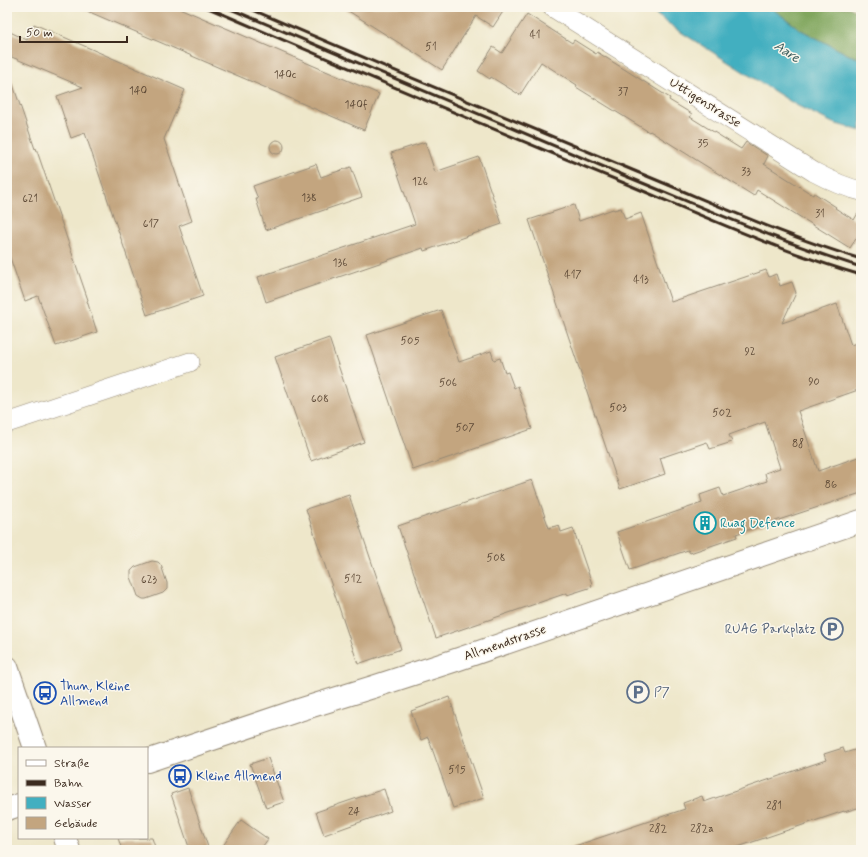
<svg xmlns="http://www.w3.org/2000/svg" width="868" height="857" font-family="Mynerve,sans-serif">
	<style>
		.forest { fill: #80a65d; stroke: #5e683e }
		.water { fill: #42afc0; stroke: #3e6c6f }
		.building { fill: #c3a57f }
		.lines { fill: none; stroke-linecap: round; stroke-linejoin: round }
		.minor-casing { stroke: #948874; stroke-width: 20 }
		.major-casing { stroke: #948874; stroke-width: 24 }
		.minor { stroke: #fff; stroke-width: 19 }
		.major { stroke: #fff; stroke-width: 22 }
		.rail { stroke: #3b2a1e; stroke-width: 3 }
		.labels { text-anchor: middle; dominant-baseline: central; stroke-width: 3; stroke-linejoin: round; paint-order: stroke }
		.number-label { font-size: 11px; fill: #5d4936 }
		.street-label { font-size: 13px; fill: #3b2a1e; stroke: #fbf7ec }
		.culture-label { font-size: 13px; fill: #0d838f; stroke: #fbf7ec; text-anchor: start }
		.service-label { font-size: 13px; fill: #4e5e75; stroke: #fbf7ec; text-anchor: end }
		.transit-label { font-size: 13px; fill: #164399; stroke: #fbf7ec; text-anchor: start }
		.water-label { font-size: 14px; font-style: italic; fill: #3e5f5f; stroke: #fbf7ec }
	</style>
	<rect width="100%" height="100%" fill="#fbf7ec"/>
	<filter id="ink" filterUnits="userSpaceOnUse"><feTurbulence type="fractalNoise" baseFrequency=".025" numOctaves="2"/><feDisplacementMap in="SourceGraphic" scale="8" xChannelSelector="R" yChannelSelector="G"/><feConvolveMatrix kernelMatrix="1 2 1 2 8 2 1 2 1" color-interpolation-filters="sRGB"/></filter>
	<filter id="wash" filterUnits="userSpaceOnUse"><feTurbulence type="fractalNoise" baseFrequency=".012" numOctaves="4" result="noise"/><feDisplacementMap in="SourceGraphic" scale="16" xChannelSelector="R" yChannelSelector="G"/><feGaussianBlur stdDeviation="0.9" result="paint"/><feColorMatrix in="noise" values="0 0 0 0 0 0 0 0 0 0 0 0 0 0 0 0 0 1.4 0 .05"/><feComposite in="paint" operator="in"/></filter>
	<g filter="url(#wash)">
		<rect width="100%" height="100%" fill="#eee7ca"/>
		<!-- forest -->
		<path class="forest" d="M770,7H849L861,14V59L849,55L801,30Z"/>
		<!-- water -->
		<path class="water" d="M646,7H770L801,30L849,55L861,59V131L833,123L796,105L676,29Z"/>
		<g id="blocks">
			<!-- building -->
			<path class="building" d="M78,7H177L379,94L364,130Z
				M342,7H506L493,27L476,16L442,70Z
				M527,14L572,43L574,40L596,54L597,52L670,98L669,100L692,114L690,117L741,149L746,142L768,156L764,164L813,195L814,193L836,207L835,208L854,220L861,208V231L850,248L757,190L754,196L650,131L649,132L576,87L577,85L541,62L520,95L491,77L490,79L478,71L493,47L502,53Z
				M34,24L185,90L164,139L192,221L179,226L203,296L147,315L85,133L71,138L57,96L83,87L7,55V39L10,32L27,40Z
				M7,73H9L35,149L36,148L88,300L87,301L97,332L56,346L38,296L25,301L7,249Z
				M270 147a7 7 0 1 1 14 0a7 7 0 1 1-14 0Z
				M425,142L435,172L479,157L502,224L424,251L423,248L266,302L258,277L415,224L391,153Z
				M316,164L321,177L351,167L362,197L266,230L256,199H258L253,186Z
				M574,205L579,221L613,209L614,210L621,208L625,219L641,213L671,302L766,270L769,277L776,274L780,286L792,282L796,293L782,323L837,304L851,345L861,341V389L798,411L818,471L861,456V493L736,534L737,537L690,553L688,550L630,570L617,532L702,503L700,495L720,488L723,496L767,481L765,473L780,468L765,422L729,435L732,442L710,449L707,442L660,458L665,474L620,489L529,220Z
				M441,310L459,362L491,351L494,360L500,358L505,373L508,372L514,388L518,386L532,429L413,470L367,335Z
				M329,338L364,442L311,461L275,357Z
				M532,480L549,528L559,525L561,532L573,528L592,584L591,585L592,587L567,595V593L436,638L398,526Z
				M349,495L401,649L358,664L306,509Z
				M152,561L158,562L161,565L167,583V589L163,593L146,599H143L138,596L137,593L131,577V571L135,567Z
				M449,697L484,798L453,808L428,737L421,740L411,711Z
				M843,748L845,753L861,748V807L844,812V811L729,850H570L569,848L685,809L683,803L702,796L704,802L826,760L824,754Z
				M268,758L284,802L266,808L250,764Z
				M188,788L209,850H190L171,794Z
				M384,789L391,811L324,835L316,812Z
				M241,820L268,839L260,850H220Z
				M118,838H152L156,850H122Z"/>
		</g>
	</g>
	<g filter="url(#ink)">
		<use href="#blocks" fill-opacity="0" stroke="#948874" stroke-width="1"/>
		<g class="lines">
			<!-- minor casing -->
			<g class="minor-casing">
				<path id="minor" d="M552,7L814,172C829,180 844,187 861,191
					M7,423L190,362"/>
			</g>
			<!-- major casing -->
			<g class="major-casing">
				<path id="major" d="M7,667L35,748
					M147,761L299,710L373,687L453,661L861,521
					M7,809L19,805
					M65,838L69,850"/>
			</g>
			<!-- minor -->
			<use href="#minor" class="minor"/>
			<!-- major -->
			<use href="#major" class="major"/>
			<!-- rail -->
			<path class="rail" d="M206,7C346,67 487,127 629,185C705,217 782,252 861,275
				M226,7C358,63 490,120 623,175C702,207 780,242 861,267
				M246,7C376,63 506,118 637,172C711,202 784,236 861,259"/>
		</g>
	</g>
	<!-- icons -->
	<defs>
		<g id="building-ring" transform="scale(1.15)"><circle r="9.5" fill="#fbf7ec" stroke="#0f9aa8" stroke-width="1.5"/><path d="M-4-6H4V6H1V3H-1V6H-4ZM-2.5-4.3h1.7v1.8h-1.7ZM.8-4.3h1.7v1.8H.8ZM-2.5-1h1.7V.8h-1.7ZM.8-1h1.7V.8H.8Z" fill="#0f9aa8"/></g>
		<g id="parking-ring" transform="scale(1.15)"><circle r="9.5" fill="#fbf7ec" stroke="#5c6f8a" stroke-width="1.5"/><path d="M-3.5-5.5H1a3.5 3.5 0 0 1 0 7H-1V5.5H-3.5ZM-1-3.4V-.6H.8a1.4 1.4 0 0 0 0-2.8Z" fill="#5c6f8a"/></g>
		<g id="bus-ring" transform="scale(1.15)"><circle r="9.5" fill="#fbf7ec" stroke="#1a4fb4" stroke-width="1.5"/><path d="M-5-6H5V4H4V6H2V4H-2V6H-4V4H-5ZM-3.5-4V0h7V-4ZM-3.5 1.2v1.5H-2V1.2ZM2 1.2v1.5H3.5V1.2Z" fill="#1a4fb4"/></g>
	</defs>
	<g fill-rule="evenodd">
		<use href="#building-ring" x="705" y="523"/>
		<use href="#parking-ring" x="832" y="629"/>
		<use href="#parking-ring" x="638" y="692"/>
		<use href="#bus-ring" x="45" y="693"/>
		<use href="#bus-ring" x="180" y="776"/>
	</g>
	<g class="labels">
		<!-- number labels -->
		<g class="number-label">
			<text x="535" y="35">41</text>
			<text x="431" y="47">51</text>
			<text x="285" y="75">140c</text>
			<text x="138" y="91">140</text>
			<text x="623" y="92">37</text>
			<text x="356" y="105">140f</text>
			<text x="703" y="144">35</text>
			<text x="746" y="172">33</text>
			<text x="420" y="182">126</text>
			<text x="309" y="198">138</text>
			<text x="30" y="199">621</text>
			<text x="820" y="214">31</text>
			<text x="151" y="224">617</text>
			<text x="340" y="263">136</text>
			<text x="573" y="275">417</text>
			<text x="641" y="280">413</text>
			<text x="410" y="341">505</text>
			<text x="750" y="352">92</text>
			<text x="814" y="382">90</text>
			<text x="448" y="383">506</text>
			<text x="320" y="399">608</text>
			<text x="618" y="408">503</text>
			<text x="722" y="413">502</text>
			<text x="465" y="428">507</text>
			<text x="798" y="444">88</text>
			<text x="831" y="485">86</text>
			<text x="496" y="558">508</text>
			<text x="353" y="579">512</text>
			<text x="149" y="580">623</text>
			<text x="457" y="770">515</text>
			<text x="774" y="806">281</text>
			<text x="354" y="812">24</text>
			<text x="658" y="829">282</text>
			<text x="702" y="829">282a</text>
		</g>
		<!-- street labels -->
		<g class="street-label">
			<text transform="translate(705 103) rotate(32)">Uttigenstrasse</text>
			<text transform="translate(505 643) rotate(-19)">Allmendstrasse</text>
		</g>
		<!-- culture labels -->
		<g class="culture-label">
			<text x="720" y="523">Ruag Defence</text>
		</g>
		<!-- service labels -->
		<g class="service-label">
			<text x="816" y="629">RUAG Parkplatz</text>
			<text x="654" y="692" text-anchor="start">P7</text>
		</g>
		<!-- transit labels -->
		<g class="transit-label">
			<text x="60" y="686">Thun, Kleine<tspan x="60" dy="15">Allmend</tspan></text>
			<text x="196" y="776">Kleine Allmend</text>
		</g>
		<!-- water labels -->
		<g class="water-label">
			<text transform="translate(787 52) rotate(33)">Aare</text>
		</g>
	</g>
	<!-- margin -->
	<rect width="868" height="857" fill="none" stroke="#fbf7ec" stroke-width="24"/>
	<!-- legend -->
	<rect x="18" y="747" width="130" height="92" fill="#fbf7ec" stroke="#aea59a"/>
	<rect x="26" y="760" width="20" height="6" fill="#ffffff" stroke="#aea59a"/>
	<text x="54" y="767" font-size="12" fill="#3b2a1e">Straße</text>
	<rect x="26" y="780" width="20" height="6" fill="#3b2a1e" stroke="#aea59a"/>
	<text x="54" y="787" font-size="12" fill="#3b2a1e">Bahn</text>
	<rect x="26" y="797" width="20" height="12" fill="#42afc0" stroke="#aea59a"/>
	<text x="54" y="807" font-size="12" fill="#3b2a1e">Wasser</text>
	<rect x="26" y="817" width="20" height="12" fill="#c3a57f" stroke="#aea59a"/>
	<text x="54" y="827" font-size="12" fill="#3b2a1e">Gebäude</text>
	<!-- scale -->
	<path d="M20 36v6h107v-6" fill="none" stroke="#3b2a1e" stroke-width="2"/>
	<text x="26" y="36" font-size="12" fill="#3b2a1e" stroke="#fbf7ec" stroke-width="3" paint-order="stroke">50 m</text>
</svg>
